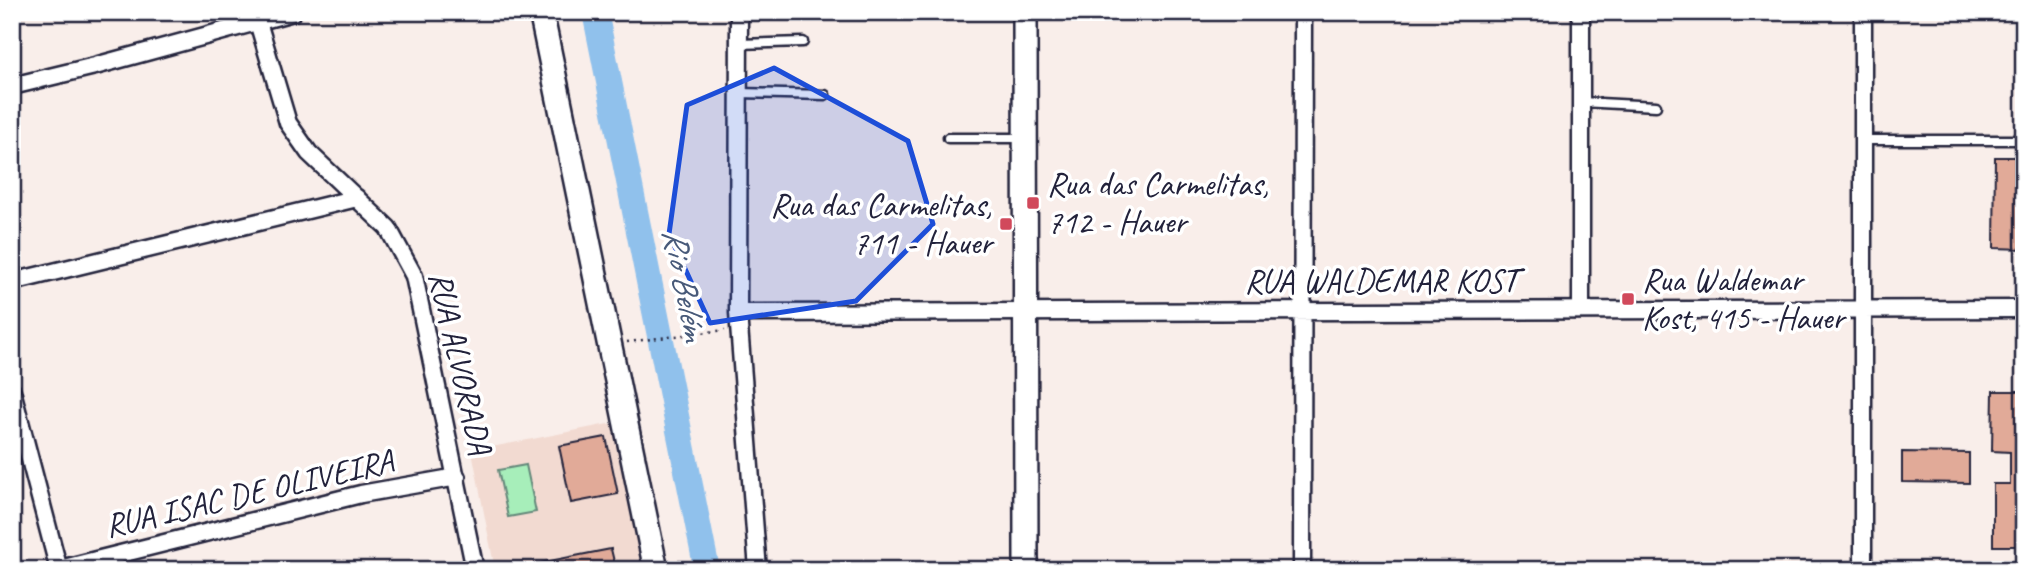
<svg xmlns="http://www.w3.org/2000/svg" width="2036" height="582" font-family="Caveat,sans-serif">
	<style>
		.built { fill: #f2dad1 }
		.green { fill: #a7eeba; stroke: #64887a; stroke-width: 2 }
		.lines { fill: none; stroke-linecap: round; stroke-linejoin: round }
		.river { stroke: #90c1ec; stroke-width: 26 }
		.building { fill: #e1aa98; stroke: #22223b; stroke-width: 2 }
		.lane-casing { stroke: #22223b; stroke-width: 13 }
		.street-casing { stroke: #22223b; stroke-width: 21 }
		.secondary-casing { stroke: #22223b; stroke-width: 28 }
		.path { stroke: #22223b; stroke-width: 2.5; stroke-dasharray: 2 5; stroke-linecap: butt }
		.lane { stroke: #fff; stroke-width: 8 }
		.street { stroke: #fff; stroke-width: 16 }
		.secondary { stroke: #fff; stroke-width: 23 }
		.marked { fill: #1d4ed8; fill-opacity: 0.2; stroke: #1d4ed8; stroke-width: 5; stroke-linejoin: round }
		.poi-dot { fill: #d1495b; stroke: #fff; stroke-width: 2.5 }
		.labels { text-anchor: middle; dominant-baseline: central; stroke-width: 7; stroke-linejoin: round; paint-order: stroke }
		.poi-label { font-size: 33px; fill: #22223b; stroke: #fff; text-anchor: start }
		.street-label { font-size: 33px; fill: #22223b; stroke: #fff }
		.water-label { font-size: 35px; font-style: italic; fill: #485a79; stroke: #fff }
	</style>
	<rect width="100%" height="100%" fill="#f9eeea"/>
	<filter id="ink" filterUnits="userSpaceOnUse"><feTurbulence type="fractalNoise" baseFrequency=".0143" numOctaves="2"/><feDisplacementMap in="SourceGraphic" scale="14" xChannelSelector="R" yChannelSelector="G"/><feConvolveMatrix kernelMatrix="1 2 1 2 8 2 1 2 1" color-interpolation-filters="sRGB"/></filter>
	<g filter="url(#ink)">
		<!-- built -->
		<path class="built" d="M613,423L642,570H495L472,451Z"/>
		<!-- green -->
		<path class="green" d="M526,465L536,512L508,517L498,470Z"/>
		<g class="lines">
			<!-- river -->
			<path class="river" d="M595,12L707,570"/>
		</g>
		<!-- building -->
		<path class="building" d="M1995,157H2024V249L1994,248Z
			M1993,391H2024V546H1993V484H2010V452L1992,451Z
			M606,437L618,494L571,503L559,446Z
			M1902,452L1969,453V483L1902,482Z
			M611,549L616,570H534V564Z"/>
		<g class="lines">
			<!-- lane casing -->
			<g class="lane-casing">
				<path id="lane" d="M738,44L803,42
					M738,93L825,95
					M1581,102L1656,106
					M948,138H1022
					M1862,140H2024"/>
			</g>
			<!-- street casing -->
			<g class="street-casing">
				<path id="street" d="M255,12L288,123L309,153L388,228L414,276L475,570
					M739,12L738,313L758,570
					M1863,12V570
					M12,86L95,66L293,12
					M12,282L357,198
					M1581,310V12
					M738,313L2024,309
					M12,391L59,570
					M56,570L361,494L457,477
					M1302,570L1303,12"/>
			</g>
			<!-- secondary casing -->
			<g class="secondary-casing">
				<path id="secondary" d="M541,12L656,570
					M1025,12L1026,570"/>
			</g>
			<!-- path -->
			<path class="path" d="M627,342L725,330"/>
			<!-- lane -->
			<use href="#lane" class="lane"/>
			<!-- street -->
			<use href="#street" class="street"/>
			<!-- secondary -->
			<use href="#secondary" class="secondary"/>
		</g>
	</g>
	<!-- marked area -->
	<path class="marked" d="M774,68L908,141L933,224L856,301L710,323L669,234L687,105Z"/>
	<!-- markers -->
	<g class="poi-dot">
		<rect x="1026" y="196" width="14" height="14" rx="3.5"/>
		<rect x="999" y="217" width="14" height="14" rx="3.5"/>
		<rect x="1621" y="292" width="14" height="14" rx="3.5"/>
	</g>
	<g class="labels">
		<!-- poi labels -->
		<g class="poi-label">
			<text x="1047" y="184">Rua das Carmelitas,<tspan x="1047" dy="38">712 - Hauer</tspan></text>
			<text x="992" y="205" text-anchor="end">Rua das Carmelitas,<tspan x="992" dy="38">711 - Hauer</tspan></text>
			<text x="1642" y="280">Rua Waldemar<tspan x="1642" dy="38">Kost, 415 - Hauer</tspan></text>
		</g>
		<!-- street labels -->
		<g class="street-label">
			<text x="1381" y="281">RUA WALDEMAR KOST</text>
			<text transform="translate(461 363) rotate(77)">RUA ALVORADA</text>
			<text transform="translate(249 493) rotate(-13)">RUA ISAC DE OLIVEIRA</text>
		</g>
		<!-- water labels -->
		<g class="water-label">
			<text transform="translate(685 284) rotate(79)">Rio Belém</text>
		</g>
	</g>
	<!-- margin -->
	<rect width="2036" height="582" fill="none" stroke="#fff" stroke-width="42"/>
	<rect x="21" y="21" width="1994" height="540" fill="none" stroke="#22223b" stroke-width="2.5" filter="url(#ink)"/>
</svg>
